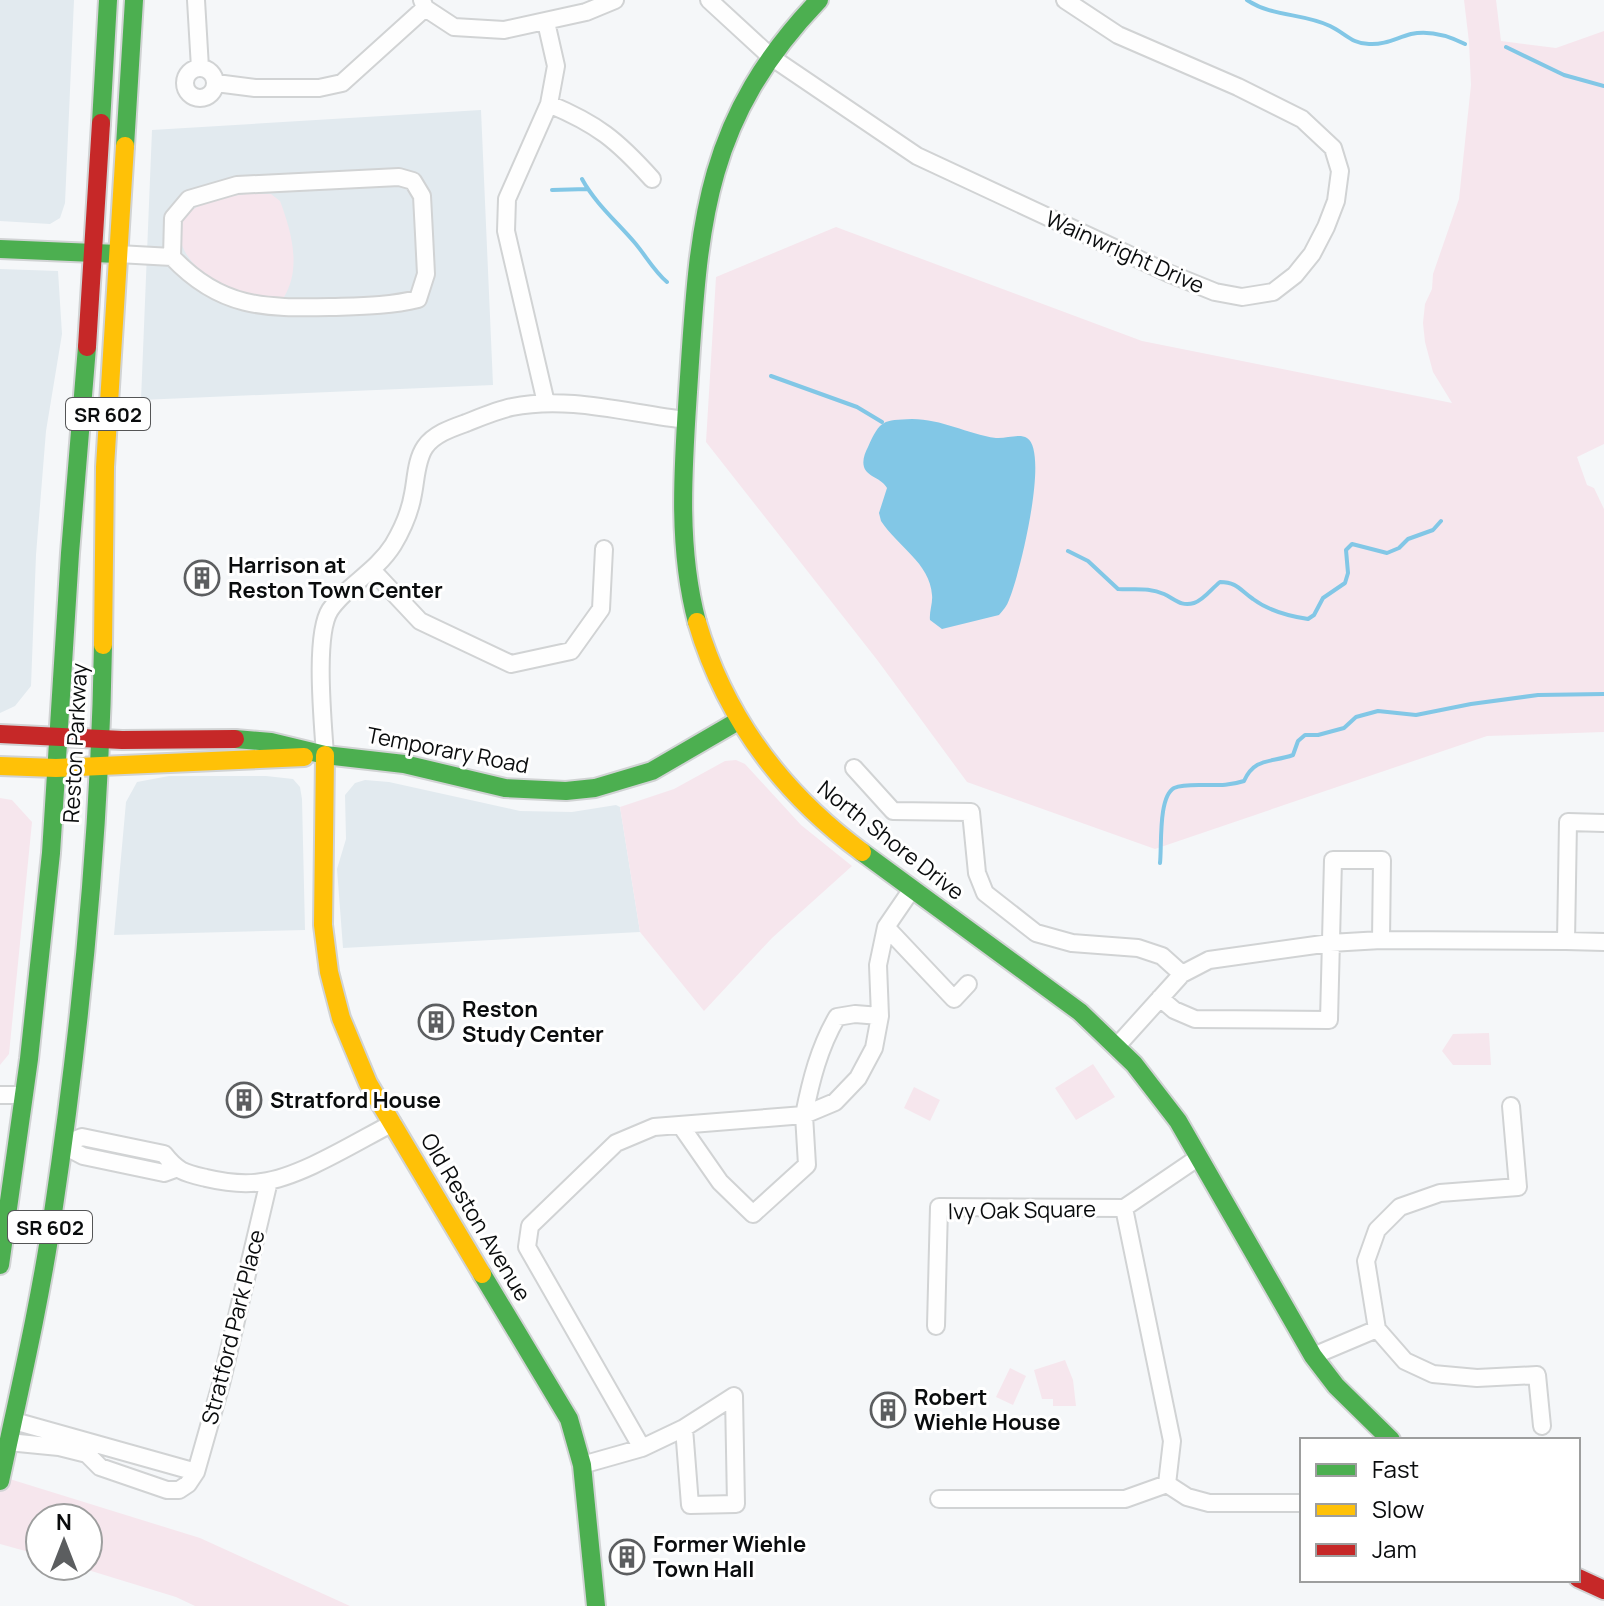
<svg xmlns="http://www.w3.org/2000/svg" width="1604" height="1606" font-family="Manrope,sans-serif">
	<style>
		.built { fill: #e2eaef }
		.green { fill: #f6e6ed }
		.water { fill: #82c7e6 }
		.lines { fill: none; stroke-linecap: round; stroke-linejoin: round }
		.stream { stroke: #82c7e6; stroke-width: 4 }
		.street-casing { stroke: #d1d3d4; stroke-width: 20 }
		.fast-casing { stroke: #d1d3d4; stroke-width: 22 }
		.slow-casing { stroke: #d1d3d4; stroke-width: 22 }
		.jam-casing { stroke: #d1d3d4; stroke-width: 22 }
		.street { stroke: #fefefe; stroke-width: 16 }
		.fast { stroke: #4caf50; stroke-width: 18 }
		.slow { stroke: #ffc107; stroke-width: 18 }
		.jam { stroke: #c62828; stroke-width: 18 }
		.labels { text-anchor: middle; dominant-baseline: central; stroke-width: 6; stroke-linejoin: round; paint-order: stroke }
		.shield { fill: #fff; stroke: #545556; stroke-width: 2 }
		.shield-label { font-size: 20px; font-weight: bold; fill: #0a0c0d }
		.street-label { font-size: 22px; fill: #0a0c0d; stroke: #fff }
		.poi-label { font-size: 22px; font-weight: bold; fill: #0a0c0d; stroke: #fff; text-anchor: start }
	</style>
	<rect width="100%" height="100%" fill="#f5f7f9"/>
	<!-- built -->
	<path class="built" d="M0,0H74L65,203L60,218L50,224L0,221Z
		M481,110L493,385L141,400L152,130Z
		M0,269L58,271L62,334L46,431L36,555L31,686L15,706L0,713Z
		M169,776H266L293,779L300,787L302,799L305,930L114,935L126,802L137,782Z
		M365,780L389,782L520,811L572,812L616,805L620,807L640,932L343,948L337,869L346,839L345,795L355,783Z"/>
	<!-- green -->
	<path class="green" d="M1464,0H1496L1501,41L1556,48L1604,31V444L1577,457L1587,485L1594,488L1604,509V732L1487,736L1155,849L967,782L878,661L706,442L716,277L836,227L1142,341L1452,403L1433,372L1425,342L1423,323L1425,304L1432,289L1433,274L1459,199L1471,85L1469,42Z
		M246,194H271L280,201C291,230 302,268 284,297C279,297 271,300 266,299C233,297 178,267 180,231C181,222 185,215 192,210C208,199 227,197 246,194Z
		M736,760L745,764L801,825L852,866L772,938L704,1011L640,932L620,807L674,789L725,761Z
		M0,798L12,800L32,822L9,1054L0,1065Z
		M1489,1033L1491,1065H1453L1442,1051L1453,1034Z
		M1093,1064L1115,1097L1076,1120L1055,1088Z
		M914,1087L940,1100L930,1121L904,1108Z
		M1065,1360L1073,1380L1076,1406H1053V1399H1042L1034,1370Z
		M1010,1368L1026,1376L1013,1405L996,1397Z
		M0,1476L200,1538L350,1606H195L176,1597L75,1566H88V1518H40V1555L0,1544Z"/>
	<!-- water -->
	<path class="water" d="M912,419C942,419 967,434 996,438C1006,439 1019,433 1027,438C1050,452 1019,577 1009,600C1007,606 1003,610 999,615L942,629L930,620C929,612 933,603 932,595C930,563 897,546 881,521L879,513L887,488C882,478 867,477 864,467C862,460 865,453 868,447C880,420 883,420 912,419Z"/>
	<g class="lines">
		<!-- stream -->
		<path class="stream" d="M1247,0C1272,17 1303,13 1330,26C1345,33 1352,44 1369,44C1385,45 1396,38 1411,34C1430,30 1449,36 1465,44
			M1506,47L1564,75L1604,86
			M582,179C595,203 617,222 635,243C646,256 654,271 667,282
			M552,190L587,189
			M771,376L857,407L882,422
			M1068,551L1088,561L1118,589C1134,590 1149,587 1164,594C1175,599 1181,607 1194,603C1204,600 1212,588 1220,582C1237,582 1240,590 1253,599C1269,611 1288,616 1308,619L1314,615L1323,598L1345,583L1348,573L1346,550L1352,544L1387,553L1399,548L1408,539L1433,530L1441,521
			M1160,863C1162,846 1158,797 1174,788C1181,785 1191,785 1199,785C1216,785 1229,786 1244,781C1255,757 1271,763 1293,755L1298,741L1305,735H1318L1344,728L1356,717L1378,711L1416,715L1471,704L1538,695L1604,694"/>
		<!-- street casing -->
		<g class="street-casing">
			<path id="street" d="M196,0L200,68
				M422,0L425,8L454,27L504,30L586,12L615,0
				M709,0L771,57L917,156L1168,273L1215,292L1242,297L1273,292L1295,275L1312,254L1326,227L1336,201L1340,171L1333,148L1302,119L1238,87L1118,35L1065,0
				M546,22L556,66L549,104L507,199L506,231L546,403
				M185 83a15 15 0 1 1 30 0a15 15 0 1 1-30 0Z
				M216,83L255,88H319L342,83L425,8
				M549,104C597,124 617,140 652,179
				M118,254L172,257C221,309 265,308 331,307C361,306 389,306 418,299L426,274L424,234L422,196L413,181L399,177L237,185L189,199L173,218L172,257
				M373,571L420,621L511,664L571,651L601,609L604,549
				M325,755C323,723 314,635 330,610C346,586 376,572 393,545C402,530 410,512 413,494C416,480 416,460 425,447C434,434 452,428 466,423C481,417 497,410 512,407C569,395 630,414 687,420
				M854,768L893,811L971,812L977,873L985,893L1036,933L1072,943L1138,948L1162,956L1182,974
				M1604,823L1568,822L1566,941L1604,942
				M886,927L954,999L968,984
				M1160,998L1174,1010L1195,1019L1329,1020L1333,860H1382L1381,940
				M1117,1046L1182,974L1209,960L1330,943L1381,940L1566,941
				M0,1095H24
				M1511,1106L1518,1187L1440,1193L1400,1207L1377,1230L1366,1261L1377,1329L1405,1361L1433,1374L1477,1378L1537,1375L1542,1426
				M681,1126L720,1182L753,1214L807,1165L804,1115L835,1102L858,1078L874,1048L880,1016
				M62,1145L82,1137L164,1154C178,1172 185,1173 206,1178C223,1182 243,1185 262,1182C301,1177 356,1142 393,1123
				M62,1145L83,1156L164,1173L175,1169
				M1124,1208L1172,1441L1167,1484
				M936,1326L939,1207L1124,1208L1199,1157
				M1313,1356L1377,1329
				M734,1396L736,1504L690,1505L684,1428Z
				M14,1421L196,1472
				M684,1428L642,1448L527,1247L530,1226L616,1143L654,1127L804,1115C811,1080 819,1048 837,1017L855,1014L880,1016L878,965L886,927L912,889
				M8,1442L59,1447L87,1454L100,1467L167,1490H179L188,1484L196,1472L221,1384L269,1181
				M582,1465L642,1448
				M939,1499H1125L1167,1484L1187,1497L1209,1503H1302"/>
		</g>
		<!-- fast casing -->
		<g class="fast-casing">
			<path id="fast" d="M101,123L108,0
				M125,146L134,0
				M0,249L118,254
				M697,622C677,547 683,468 688,392C699,231 700,124 819,0
				M235,739L271,742L325,755L404,764L505,788L566,791L595,788L652,771L738,721
				M862,852L1080,1012L1134,1064L1178,1121L1313,1356L1336,1386L1391,1440
				M0,1265L29,1059L51,853L70,553L87,347
				M482,1274L569,1419L582,1465L596,1606
				M0,1481C19,1392 40,1303 53,1213C81,1026 100,835 103,645"/>
		</g>
		<!-- slow casing -->
		<g class="slow-casing">
			<path id="slow" d="M697,622C725,717 782,793 862,852
				M103,645L105,467L125,146
				M325,755L323,925L329,972L341,1018L368,1083L482,1274
				M0,766L56,768L304,757"/>
		</g>
		<!-- jam casing -->
		<g class="jam-casing">
			<path id="jam" d="M87,347L101,123
				M0,734L122,740L235,739
				M1578,1578L1604,1590"/>
		</g>
		<!-- street -->
		<use href="#street" class="street"/>
		<!-- fast -->
		<use href="#fast" class="fast"/>
		<!-- slow -->
		<use href="#slow" class="slow"/>
		<!-- jam -->
		<use href="#jam" class="jam"/>
	</g>
	<!-- icons -->
	<defs>
		<g id="building-ring" transform="scale(1.8)"><circle r="9.5" fill="#fff" stroke="#5c5e60" stroke-width="1.5"/><path d="M-4-6H4V6H1V3H-1V6H-4ZM-2.5-4.3h1.7v1.8h-1.7ZM.8-4.3h1.7v1.8H.8ZM-2.5-1h1.7V.8h-1.7ZM.8-1h1.7V.8H.8Z" fill="#5c5e60"/></g>
	</defs>
	<g fill-rule="evenodd">
		<use href="#building-ring" x="202" y="578"/>
		<use href="#building-ring" x="436" y="1022"/>
		<use href="#building-ring" x="244" y="1100"/>
		<use href="#building-ring" x="888" y="1410"/>
		<use href="#building-ring" x="627" y="1557"/>
	</g>
	<g class="labels">
		<!-- shield labels -->
		<g class="shield">
			<rect x="66" y="398" width="84" height="32" rx="6"/>
			<rect x="8" y="1211" width="84" height="32" rx="6"/>
		</g>
		<g class="shield-label">
			<text x="108" y="414">SR 602</text>
			<text x="50" y="1227">SR 602</text>
		</g>
		<!-- street labels -->
		<g class="street-label">
			<text transform="translate(1125 252) rotate(24)">Wainwright Drive</text>
			<text transform="translate(75 743) rotate(-87)">Reston Parkway</text>
			<text transform="translate(448 750) rotate(11)">Temporary Road</text>
			<text transform="translate(891 840) rotate(38)">North Shore Drive</text>
			<text transform="translate(1022 1210) rotate(-1)">Ivy Oak Square</text>
			<text transform="translate(476 1217) rotate(59)">Old Reston Avenue</text>
			<text transform="translate(233 1327) rotate(-76)">Stratford Park Place</text>
		</g>
		<!-- poi labels -->
		<g class="poi-label">
			<text x="228" y="565">Harrison at<tspan x="228" dy="25">Reston Town Center</tspan></text>
			<text x="462" y="1009">Reston<tspan x="462" dy="25">Study Center</tspan></text>
			<text x="270" y="1100">Stratford House</text>
			<text x="914" y="1397">Robert<tspan x="914" dy="25">Wiehle House</tspan></text>
			<text x="653" y="1544">Former Wiehle<tspan x="653" dy="25">Town Hall</tspan></text>
		</g>
	</g>
	<!-- legend -->
	<rect x="1300" y="1438" width="280" height="144" fill="#ffffff" stroke="#9d9e9e" stroke-width="2"/>
	<rect x="1316" y="1464" width="40" height="12" fill="#4caf50" stroke="#9d9e9e" stroke-width="2"/>
	<text x="1372" y="1478" font-size="24" fill="#0a0c0d">Fast</text>
	<rect x="1316" y="1504" width="40" height="12" fill="#ffc107" stroke="#9d9e9e" stroke-width="2"/>
	<text x="1372" y="1518" font-size="24" fill="#0a0c0d">Slow</text>
	<rect x="1316" y="1544" width="40" height="12" fill="#c62828" stroke="#9d9e9e" stroke-width="2"/>
	<text x="1372" y="1558" font-size="24" fill="#0a0c0d">Jam</text>
	<!-- north arrow -->
	<g transform="translate(64 1542)"><circle r="38" fill="#ffffff" stroke="#9d9e9e" stroke-width="2"/>
	<path d="M0-6L14 30L0 20L-14 30Z" fill="#5c5e60"/>
	<text y="-12" font-size="22" font-weight="bold" text-anchor="middle" fill="#0a0c0d">N</text>
	</g>
</svg>
